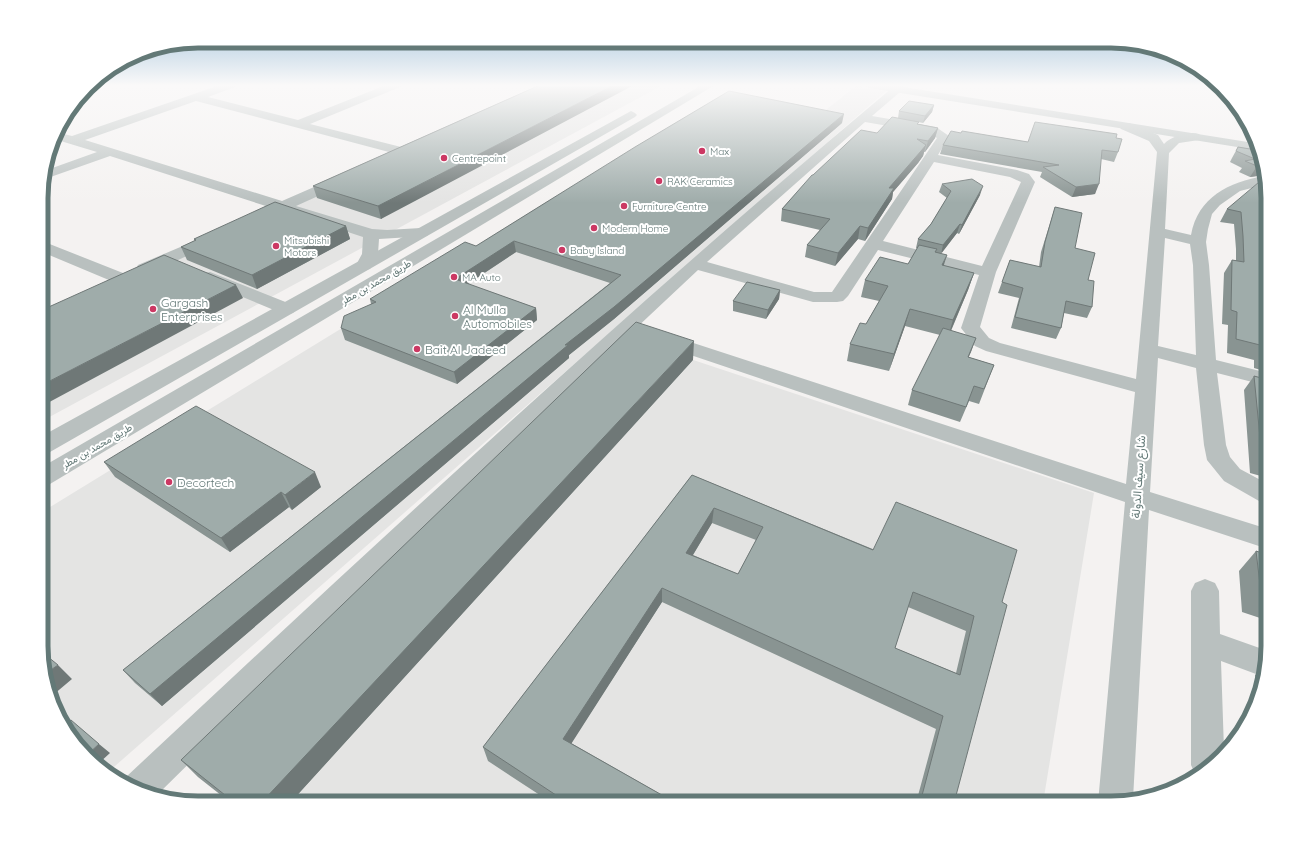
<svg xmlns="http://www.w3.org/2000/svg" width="1309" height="844" font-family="Quicksand,Vazirmatn,sans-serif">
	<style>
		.built { fill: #e4e4e3 }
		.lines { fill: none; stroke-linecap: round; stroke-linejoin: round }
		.minor { fill: #b9c0bf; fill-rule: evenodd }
		.tertiary { fill: #b9c0bf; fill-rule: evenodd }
		.wall { fill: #899492; fill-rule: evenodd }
		.shaded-wall { fill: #6f7877 }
		.building { fill: #9facaa; stroke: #6f7877; fill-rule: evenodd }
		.poi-dot { fill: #cc3863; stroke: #fff; stroke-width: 1.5 }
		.labels { text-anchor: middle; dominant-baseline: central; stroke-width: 4; stroke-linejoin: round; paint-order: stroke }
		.far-poi-label { font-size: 10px; fill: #637977; stroke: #fff; text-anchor: start }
		.far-street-label { font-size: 10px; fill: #637977; stroke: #fff }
		.poi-label { font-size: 12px; fill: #637977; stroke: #fff; text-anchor: start }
		.street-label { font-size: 12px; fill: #637977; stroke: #fff }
		.rim { fill: none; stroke: #637977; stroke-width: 5 }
	</style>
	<rect width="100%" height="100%" fill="#f4f2f1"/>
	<!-- built -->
	<path class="built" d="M558,85H663L42,421V322Z
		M856,86L886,91L107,773L67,733L42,667V512L724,94L822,113Z
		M636,341L1094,493L1043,803H231L198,777Z"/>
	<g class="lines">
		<!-- minor -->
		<path class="minor" d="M220,85H236L235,87L208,97L298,120L386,85H401L400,87L310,124L409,149L410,152L409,155L404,156L196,101L85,140L282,201L337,177L342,176L347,177L349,180L347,183L296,206L372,229L387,230L421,228L427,230L429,233L427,236L379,239L378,254L370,269L364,270L358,269L356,265L362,254L363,237L284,211C274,216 263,224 252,221L249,218L252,215L269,207L110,156L42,180L44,171L97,152L54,139L56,132L72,136Z
			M896,87L900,88L901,90L900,92L872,116L936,127L949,136L938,155L1017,170L1029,174L1035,182L996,272L980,327L989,338L1000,343L1136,379L1157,152L1149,141L1121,129L1119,126L1121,123H1129L1158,135L1164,144C1172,136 1188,131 1199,134L1201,137L1199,140L1179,143L1169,153L1165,229L1191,235C1198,197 1229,182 1264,176L1267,184L1240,191L1220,205L1212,214L1208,229L1206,242L1209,265L1216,360L1268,373V386L1217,373L1226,445L1230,457L1240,469L1268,484V504L1259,501L1224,481L1207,460L1204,445L1196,368L1158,358L1150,492L1268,529V549L1149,510L1133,799L1121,803H1098L1125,502L658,344L655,340L658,336L665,334L672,336L1126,484L1135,392L986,351L975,346L961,328L979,275L878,250L848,296L843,301L837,302H813L698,270L519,438L155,797L124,783L126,777C377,542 629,308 892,88ZM865,122L929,133L937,138L832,292H814L707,262ZM934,162L1010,177L1021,182L982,266L883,241ZM1165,238L1190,244L1193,265L1196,355L1158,346Z
			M211,234L217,236L219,239L217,242L150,273L144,274L138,273L136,269L138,265Z
			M42,241L128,275L131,279L128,283L122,284L116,283L42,252Z
			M210,272L293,305L296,309L293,313L287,314L281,313L204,281L201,277L204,273Z
			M1205,579L1215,583L1219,591L1220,634L1268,651L1264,677L1221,661L1224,750L1196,776L1191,765V591L1195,583Z"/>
		<!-- tertiary -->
		<path class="tertiary" d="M702,85H715L50,484L42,487V467Z
			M864,85H891L1254,143L1256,150L869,88Z
			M631,111L635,113L637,115L635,117L50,452L42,454V436Z"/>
	</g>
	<!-- wall -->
	<path class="wall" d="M540,85L381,219L317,198L313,186Z
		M934,105L932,112L923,123L918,122V124L938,128L935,138L925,152H924L923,156L918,163L893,192L892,199L865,241L858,239L835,266L805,257L807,245L820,230L781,221L782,209L813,175L877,133L898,118L899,111Z
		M842,123L614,319L569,355V358L162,706L135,683L123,670L610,283L516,252L468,284L536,308L537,320L457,384L345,340L341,328L371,304L370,299L476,246Z
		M961,133L1028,142L1116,138L1118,152L1114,162L1101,159L1095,194L1072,197L1040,177L1042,172L940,154L943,145Z
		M1238,147L1256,150L1264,175L1250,177L1239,172L1242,168L1230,162L1232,158Z
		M942,184L980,195L959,234L957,233L941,253L944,266L974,273L968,290L951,331L976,338L968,357L994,365L979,404L969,401L960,422L908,405L912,390L940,335L905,326L889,371L847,361L850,344L866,324L879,301L861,297L865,280L908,264L917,248H916L918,239L931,224L947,198L939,192Z
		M1268,188V478L1250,473L1244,390L1254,376L1259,378L1264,371L1254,368V360L1227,353L1228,325L1222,324L1224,273L1232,260L1236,261V249L1234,224L1220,222L1227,209Z
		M1055,207L1075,248L1088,280L1092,307L1087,318L1064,313L1061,328L1056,339L1011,328L1019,298L998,293L1010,260L1039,267L1041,252L1052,217Z
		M346,226L350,239L257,289L187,260L181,247L195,241L194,239Z
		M780,290L779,299L766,319L733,311V301Z
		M693,360L290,803H231L198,777L181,760Z
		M104,462L321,487L292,510L289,507L230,552L115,477Z
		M692,475L1002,602L954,803H916L936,729L662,602L571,743L676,803H552L488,761L483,747ZM712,523L756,540L738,574L693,555ZM908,607L966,631L956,673L895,648Z
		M1256,551L1268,555V634L1266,620L1242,612L1239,571Z
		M1266,665L1260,697L1258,701L1255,675Z"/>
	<!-- shaded-wall -->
	<path class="shaded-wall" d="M614,85H634L381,219L378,206Z
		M934,105L932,112L923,123L925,116Z
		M844,114L842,123L614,319L569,355V358L162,706L150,694L565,345Z
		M938,128L935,138L925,152L928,141Z
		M926,145L923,156L918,163L893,192L892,199L865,241L868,228L889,188Z
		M1261,165L1264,175L1250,177L1257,166Z
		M1099,184L1095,194L1072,197L1076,187Z
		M983,186L980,195L959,234L962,225Z
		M960,224L957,233L941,254L943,245Z
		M346,226L350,239L257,289L252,275Z
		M860,226L858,239L835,266L838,253Z
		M514,241L516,252L457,291L455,279Z
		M947,255L942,271V265Z
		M974,273L968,290L948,337L953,320Z
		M236,285L243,298L42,406V385Z
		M780,290L779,299L766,319L768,310Z
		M536,308L537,320L457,384L454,372Z
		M910,309L905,326L889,371L894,354Z
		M976,338L971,352L962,372L968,357Z
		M694,341L693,360L290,803H261Z
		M315,472L321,487L292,510L285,495Z
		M281,492L289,507L230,552L221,538Z
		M714,508L712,523L685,568L686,553Z
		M662,588V602L566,752L563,739Z
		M58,665L72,679L53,695L45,674Z
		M99,744L110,753L98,764L88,754Z"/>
	<!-- building -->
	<path class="building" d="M540,85H614L378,206L313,186Z
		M729,91L844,114L614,307L565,345H568L150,694L123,670L621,275L514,241L455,279L536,308L454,372L341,328L344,316L376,302L370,299L465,242L476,246L635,147Z
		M909,101L934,105L925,116L899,111Z
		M892,117L919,122L917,124L938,128L928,141L917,139L926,145L921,151L889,188H894L868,228L860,226L838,253L807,245L830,219L782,209L812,175H813L861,130L877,133Z
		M1035,122L1117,134L1116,138L1122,139L1118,152L1102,150L1099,184L1076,187L1043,167L1059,165L943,145L951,131L961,133L962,131L1028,142Z
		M1238,147L1256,150L1261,165L1257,166L1245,161L1255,159L1236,151Z
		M1265,177L1268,188V355L1264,354V346L1236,339L1237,312L1231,310L1232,260L1244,262L1243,236L1241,212L1227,209Z
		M972,179L983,186L962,225L960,224L943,245L918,239L931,224L951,191L942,184Z
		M275,202L346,226L252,275L181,247L196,240L194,239Z
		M1055,207L1082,213L1075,248L1095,253L1088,280L1094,281L1092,307L1066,301L1061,328L1015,317L1023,288L1002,282L1010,260L1041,267L1045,242Z
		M919,245L937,249L935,252L947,255L942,265L974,273L953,320L910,309L894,354L850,344L860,323L866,324L888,286L865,280L880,257L908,264Z
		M164,255L236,285L42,385V310Z
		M747,282L780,290L768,310L733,301Z
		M636,322L694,341L261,803H235L181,760Z
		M943,328L976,338L968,357L994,365L984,389L974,386L966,407L912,390Z
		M1265,370H1268V460L1262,458L1254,376L1265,379Z
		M196,406L315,472L285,495L281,492L221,538L104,462Z
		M692,475L873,550L896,502L1017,550L1002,602L1007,605L954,803H920L943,716L662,588L563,739L676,803H568L483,747ZM714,508L763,527L738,574L686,553ZM913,592L974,616L960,675L895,648Z
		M1256,551L1268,555V595L1261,593Z
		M42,652L58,665L45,674L42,667Z
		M71,720L99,744L88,754L67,733L64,725Z"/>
	<!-- sky -->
	<linearGradient id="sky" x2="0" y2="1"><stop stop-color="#92b9d6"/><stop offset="0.42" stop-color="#faf9f9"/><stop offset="1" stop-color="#faf9f9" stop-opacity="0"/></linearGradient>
	<rect width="1309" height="203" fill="url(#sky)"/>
	<!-- markers -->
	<g class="poi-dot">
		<circle cx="702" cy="151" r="4"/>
		<circle cx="444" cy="158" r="4"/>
		<circle cx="659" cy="181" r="4"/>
		<circle cx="624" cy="206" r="4"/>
		<circle cx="594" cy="228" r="4"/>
		<circle cx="276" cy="246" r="4"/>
		<circle cx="562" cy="250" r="4"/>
		<circle cx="454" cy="277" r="4"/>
		<circle cx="153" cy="309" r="4"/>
		<circle cx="455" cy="316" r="4"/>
		<circle cx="417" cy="349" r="4"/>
		<circle cx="169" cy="482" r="4"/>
	</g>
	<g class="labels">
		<!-- far-poi labels -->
		<g class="far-poi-label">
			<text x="710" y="151">Max</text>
			<text x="452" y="158">Centrepoint</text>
			<text x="667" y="181">RAK Ceramics</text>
			<text x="632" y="206">Furniture Centre</text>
			<text x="602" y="228">Modern Home</text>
			<text x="284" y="240">Mitsubishi<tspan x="284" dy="12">Motors</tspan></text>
			<text x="570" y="250">Baby Island</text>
			<text x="462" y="277">MA Auto</text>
		</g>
		<!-- far-street labels -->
		<g class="far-street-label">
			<text transform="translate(376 282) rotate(-30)">طريق محمد بن مطر</text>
			<text transform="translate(97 446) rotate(-30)">طريق محمد بن مطر</text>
		</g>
		<!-- poi labels -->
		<g class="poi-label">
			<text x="161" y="302">Gargash<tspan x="161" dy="14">Enterprises</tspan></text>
			<text x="463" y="309">Al Mulla<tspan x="463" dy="14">Automobiles</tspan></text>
			<text x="425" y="349">Bait Al Jadeed</text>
			<text x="177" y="482">Decortech</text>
		</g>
		<!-- street labels -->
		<g class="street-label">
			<text transform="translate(1138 477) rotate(-86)">شارع سيف الدولة</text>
		</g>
	</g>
	<!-- crop -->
	<path d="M0 0H1309V844H0ZM198 48H1111A150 150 0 0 1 1261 198V646A150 150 0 0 1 1111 796H198A150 150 0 0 1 48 646V198A150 150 0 0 1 198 48Z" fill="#fff" fill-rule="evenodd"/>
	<path class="rim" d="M198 48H1111A150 150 0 0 1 1261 198V646A150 150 0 0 1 1111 796H198A150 150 0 0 1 48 646V198A150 150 0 0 1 198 48Z"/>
</svg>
